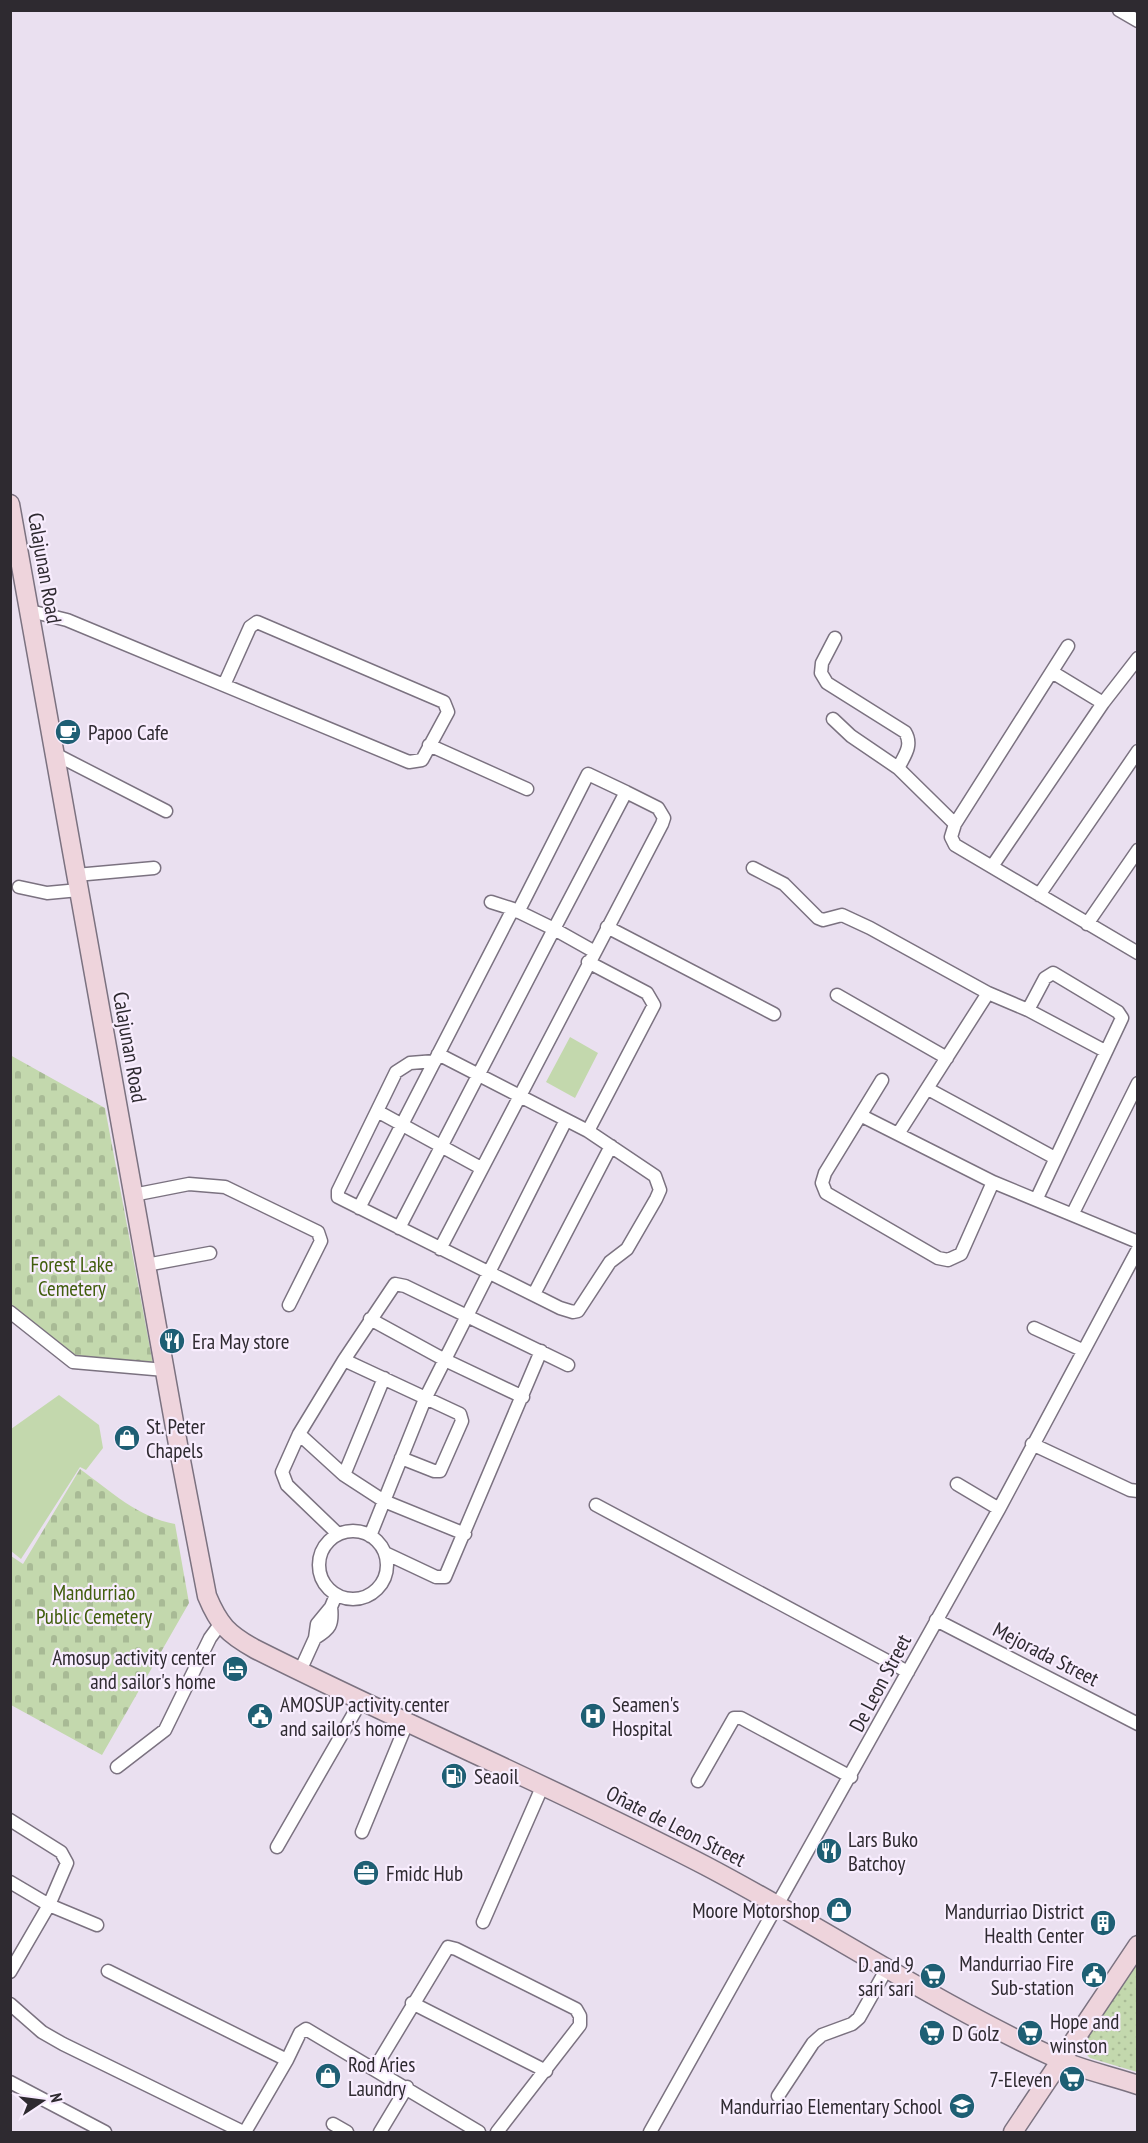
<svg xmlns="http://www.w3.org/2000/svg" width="1148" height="2143" font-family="'PT Sans Narrow',sans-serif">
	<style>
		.grass { fill: #c3d8ad }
		.cemetery { fill: url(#cemetery-stones) }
		.park { fill: url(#park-dots) }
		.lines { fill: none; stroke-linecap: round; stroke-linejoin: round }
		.minor-casing { stroke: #7b7280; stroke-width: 15 }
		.secondary-casing { stroke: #7b7280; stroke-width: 21 }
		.minor { stroke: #fff; stroke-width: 12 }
		.secondary { stroke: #eed4dc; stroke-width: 18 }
		.labels { text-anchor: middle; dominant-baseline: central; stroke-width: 4.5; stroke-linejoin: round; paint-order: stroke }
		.street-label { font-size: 21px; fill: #2e2a30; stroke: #f8edfe }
		.poi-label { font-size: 21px; fill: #2e2a30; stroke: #f8edfe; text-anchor: start }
		.park-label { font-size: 21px; fill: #415e0d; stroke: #f8edfe }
	</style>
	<defs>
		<pattern id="cemetery-stones" width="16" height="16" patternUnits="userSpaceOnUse" patternTransform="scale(1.5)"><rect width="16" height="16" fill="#c3d8ad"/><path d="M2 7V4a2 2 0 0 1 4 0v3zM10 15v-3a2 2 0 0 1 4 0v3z" fill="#a8ba95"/></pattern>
		<pattern id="park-dots" width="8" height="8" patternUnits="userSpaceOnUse" patternTransform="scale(1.5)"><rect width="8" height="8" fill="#c3d8ad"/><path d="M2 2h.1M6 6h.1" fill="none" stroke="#a8ba95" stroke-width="1.8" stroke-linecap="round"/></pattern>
	</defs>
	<rect width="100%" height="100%" fill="#eae0f0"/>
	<!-- grass -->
	<path class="grass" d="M570,1037L598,1053L575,1098L546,1082Z
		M59,1395L99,1425L103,1448L86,1470L80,1467L21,1559L11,1551V1429Z"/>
	<!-- cemetery -->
	<path class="cemetery" d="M10,1055L105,1108L153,1364L72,1356L11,1307Z
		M80,1469C109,1490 139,1518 175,1524L189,1603L102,1755L11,1705V1556L23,1564Z"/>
	<!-- park -->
	<path class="park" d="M1137,1962V2072L1090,2058L1085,2053L1084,2041Z"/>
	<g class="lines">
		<!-- minor casing -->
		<g class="minor-casing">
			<path id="minor" d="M1119,10L1138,21
				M30,611L67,620L409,762L422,760L448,712L444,702L257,622L250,627L224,685
				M835,638L822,663L821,673L827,683L905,732C913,745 905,755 898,768
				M1068,646L955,824L951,837L955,845L1138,953
				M1052,672L1103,703
				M833,719L851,736L898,768L955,824
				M429,745L527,789
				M55,754L166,811
				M993,865L1103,703L1138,658
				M753,868L784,884L818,918L823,920L842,915L870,928L988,993L1028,1010L1105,1051
				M76,875L154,868
				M19,887L47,893L79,890
				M1039,895L1138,751
				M491,902L513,909
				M518,912L588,774L626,792
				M1087,924L1138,850
				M607,927L774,1014
				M837,995L947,1058
				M1028,1010L1045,978L1053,973L1118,1012L1122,1018L1037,1198
				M435,1061L410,1063L396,1072L338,1191V1197L560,1308L573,1312L578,1311L610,1262L627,1249L656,1199L660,1190L655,1176L588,1131L438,1054
				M882,1080L825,1173L822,1183L826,1193L938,1258L948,1260L961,1254L993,1182
				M928,1089L1055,1158
				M377,1111L481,1168
				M862,1116L993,1182L1138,1242
				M588,1131L654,1005L647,993L588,962
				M898,1134L988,993
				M133,1195L189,1184L225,1187L318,1232L321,1241L289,1305
				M359,1208L513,909L554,929L626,792L658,808L664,818L662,824L440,1249
				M1073,1213L1138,1083
				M399,1228L554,929L595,952
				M146,1265L210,1253
				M534,1294L611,1146
				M10,1312L73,1362L165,1370
				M370,1319L445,1360L523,1397
				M1034,1328L1082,1350
				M344,1360L460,1414L462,1421L440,1471H434L401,1458
				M299,1434L344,1475L384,1501L465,1534
				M1032,1444L1130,1490L1138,1491
				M344,1475L384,1378
				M957,1484L999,1509
				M596,1505L908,1672
				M319 1565a34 34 0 1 1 68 0a34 34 0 1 1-68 0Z
				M338,1534L287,1485L282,1472L299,1434L344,1360L395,1284L405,1286L568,1365
				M370,1536L425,1399L566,1120
				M385,1553L436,1577H445L541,1351
				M936,1620L1138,1724
				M315,1638C330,1629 333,1625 331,1607
				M300,1671L315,1638L317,1624L331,1607L336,1595
				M117,1767L165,1730L210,1638L221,1623
				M698,1781L734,1718H741L851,1777
				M10,1820L61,1852L67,1863L49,1905L10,1972
				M362,1832L407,1723
				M277,1847L361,1701
				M10,1882L49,1905L97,1925
				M483,1922L543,1785
				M108,1971L287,2060
				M412,2003L546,2071
				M10,2004L42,2032L63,2044L243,2132
				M375,2068L448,1947L456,1949L576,2009L580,2016V2025L497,2132
				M10,2082L105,2132
				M778,2096L813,2043L822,2035L852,2024L859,2018L886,1970
				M333,2124L347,2132
				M245,2132L287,2060L300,2033L306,2029L479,2132
				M380,2132L407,2087
				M650,2132L999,1509L1138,1249"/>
		</g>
		<!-- secondary casing -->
		<g class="secondary-casing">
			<path id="secondary" d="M10,504L179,1450L207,1596C219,1625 228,1634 255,1649C404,1724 558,1789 706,1866C824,1928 935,2003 1058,2059C1082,2070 1112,2076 1138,2085
				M1013,2132L1138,1945"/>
		</g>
		<!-- minor -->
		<use href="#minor" class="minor"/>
		<!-- secondary -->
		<use href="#secondary" class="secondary"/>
	</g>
	<!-- icons -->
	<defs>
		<g id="cafe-disc" transform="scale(1.35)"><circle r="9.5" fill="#1e5f74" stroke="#f8edfe"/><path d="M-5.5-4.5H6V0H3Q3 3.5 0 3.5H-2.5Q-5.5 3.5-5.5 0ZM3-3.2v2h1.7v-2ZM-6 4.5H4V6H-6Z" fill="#fff"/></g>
		<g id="restaurant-disc" transform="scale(1.35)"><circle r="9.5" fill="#1e5f74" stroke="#f8edfe"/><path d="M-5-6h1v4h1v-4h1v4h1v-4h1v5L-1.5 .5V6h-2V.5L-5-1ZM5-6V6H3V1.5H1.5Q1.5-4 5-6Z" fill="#fff"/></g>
		<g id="shop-disc" transform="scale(1.35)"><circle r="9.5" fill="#1e5f74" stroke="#f8edfe"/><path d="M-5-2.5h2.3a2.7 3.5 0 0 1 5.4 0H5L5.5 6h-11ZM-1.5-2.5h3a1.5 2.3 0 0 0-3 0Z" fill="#fff"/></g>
		<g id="hotel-disc" transform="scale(1.35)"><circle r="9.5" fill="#1e5f74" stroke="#f8edfe"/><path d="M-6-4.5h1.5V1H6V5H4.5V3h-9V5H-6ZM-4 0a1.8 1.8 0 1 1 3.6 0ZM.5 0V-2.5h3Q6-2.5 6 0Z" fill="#fff"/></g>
		<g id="civic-disc" transform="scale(1.35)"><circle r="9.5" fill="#1e5f74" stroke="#f8edfe"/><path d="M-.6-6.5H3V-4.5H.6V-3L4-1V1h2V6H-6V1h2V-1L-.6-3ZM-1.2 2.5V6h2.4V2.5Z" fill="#fff"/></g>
		<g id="hospital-disc" transform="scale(1.35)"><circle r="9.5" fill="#1e5f74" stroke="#f8edfe"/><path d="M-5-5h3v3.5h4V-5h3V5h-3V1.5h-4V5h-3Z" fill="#fff"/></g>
		<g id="fuel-disc" transform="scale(1.35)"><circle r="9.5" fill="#1e5f74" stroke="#f8edfe"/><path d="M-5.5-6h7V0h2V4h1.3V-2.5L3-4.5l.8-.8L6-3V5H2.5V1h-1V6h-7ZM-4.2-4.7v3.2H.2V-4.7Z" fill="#fff"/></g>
		<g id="office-disc" transform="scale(1.35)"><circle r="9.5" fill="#1e5f74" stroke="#f8edfe"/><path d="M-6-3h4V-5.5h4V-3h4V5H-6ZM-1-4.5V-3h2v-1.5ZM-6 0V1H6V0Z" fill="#fff"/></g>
		<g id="building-disc" transform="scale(1.35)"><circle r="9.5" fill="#1e5f74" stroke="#f8edfe"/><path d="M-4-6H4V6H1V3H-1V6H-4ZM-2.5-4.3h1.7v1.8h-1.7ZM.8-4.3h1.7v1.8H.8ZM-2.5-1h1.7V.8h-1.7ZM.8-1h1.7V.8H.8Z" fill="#fff"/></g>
		<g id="supermarket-disc" transform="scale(1.35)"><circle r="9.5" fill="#1e5f74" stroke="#f8edfe"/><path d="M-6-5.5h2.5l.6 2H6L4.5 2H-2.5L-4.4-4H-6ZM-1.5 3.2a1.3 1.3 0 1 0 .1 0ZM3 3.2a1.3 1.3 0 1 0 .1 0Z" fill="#fff"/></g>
		<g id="school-disc" transform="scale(1.35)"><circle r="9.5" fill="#1e5f74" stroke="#f8edfe"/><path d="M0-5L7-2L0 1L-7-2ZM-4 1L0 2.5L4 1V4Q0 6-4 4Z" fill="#fff"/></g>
	</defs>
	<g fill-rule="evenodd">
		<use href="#cafe-disc" x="68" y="732"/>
		<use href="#restaurant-disc" x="172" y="1341"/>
		<use href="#shop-disc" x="127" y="1438"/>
		<use href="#hotel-disc" x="235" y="1669"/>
		<use href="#civic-disc" x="260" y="1716"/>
		<use href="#hospital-disc" x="593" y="1716"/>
		<use href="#fuel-disc" x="454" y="1776"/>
		<use href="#restaurant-disc" x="829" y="1851"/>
		<use href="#office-disc" x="366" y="1873"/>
		<use href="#shop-disc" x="839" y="1910"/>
		<use href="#building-disc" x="1103" y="1923"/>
		<use href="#civic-disc" x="1094" y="1975"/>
		<use href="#supermarket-disc" x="933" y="1976"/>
		<use href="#supermarket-disc" x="932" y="2033"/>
		<use href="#supermarket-disc" x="1030" y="2033"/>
		<use href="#shop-disc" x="328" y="2076"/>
		<use href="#supermarket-disc" x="1072" y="2079"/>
		<use href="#school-disc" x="962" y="2106"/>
	</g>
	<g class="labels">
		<!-- street labels -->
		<g class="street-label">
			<text transform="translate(45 568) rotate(80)">Calajunan Road</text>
			<text transform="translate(130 1047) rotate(80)">Calajunan Road</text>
			<text transform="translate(1046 1654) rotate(27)">Mejorada Street</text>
			<text transform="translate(880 1683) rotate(-62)">De Leon Street</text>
			<text transform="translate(676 1826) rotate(27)">Oñate de Leon Street</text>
		</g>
		<!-- poi labels -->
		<g class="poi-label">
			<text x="88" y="732">Papoo Cafe</text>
			<text x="192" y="1341">Era May store</text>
			<text x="146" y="1426">St. Peter<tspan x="146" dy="24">Chapels</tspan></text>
			<text x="216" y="1657" text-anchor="end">Amosup activity center<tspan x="216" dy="24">and sailor's home</tspan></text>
			<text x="280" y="1704">AMOSUP activity center<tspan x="280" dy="24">and sailor's home</tspan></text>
			<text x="612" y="1704">Seamen's<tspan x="612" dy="24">Hospital</tspan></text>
			<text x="474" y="1776">Seaoil</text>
			<text x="848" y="1839">Lars Buko<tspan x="848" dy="24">Batchoy</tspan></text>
			<text x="386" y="1873">Fmidc Hub</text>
			<text x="820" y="1910" text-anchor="end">Moore Motorshop</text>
			<text x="1084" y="1911" text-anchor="end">Mandurriao District<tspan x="1084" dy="24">Health Center</tspan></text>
			<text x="1074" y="1963" text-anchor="end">Mandurriao Fire<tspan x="1074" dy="24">Sub-station</tspan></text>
			<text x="914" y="1964" text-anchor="end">D and 9<tspan x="914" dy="24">sari sari</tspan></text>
			<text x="1050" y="2021">Hope and<tspan x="1050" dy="24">winston</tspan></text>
			<text x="952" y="2033">D Golz</text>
			<text x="348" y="2064">Rod Aries<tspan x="348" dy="24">Laundry</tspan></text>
			<text x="1052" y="2079" text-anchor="end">7-Eleven</text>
			<text x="942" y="2106" text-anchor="end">Mandurriao Elementary School</text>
		</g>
		<!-- park labels -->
		<g class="park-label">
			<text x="72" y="1264">Forest Lake<tspan x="72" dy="24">Cemetery</tspan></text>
			<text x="94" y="1592">Mandurriao<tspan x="94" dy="24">Public Cemetery</tspan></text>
		</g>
	</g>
	<!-- border -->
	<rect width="1148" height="2143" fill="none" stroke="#2e2a30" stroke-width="24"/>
	<!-- north arrow -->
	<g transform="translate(42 2101) rotate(77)" stroke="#f8edfe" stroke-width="4.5" paint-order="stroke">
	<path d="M0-4.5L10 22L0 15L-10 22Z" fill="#2e2a30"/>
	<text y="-9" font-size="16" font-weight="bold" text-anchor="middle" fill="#2e2a30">N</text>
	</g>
</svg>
